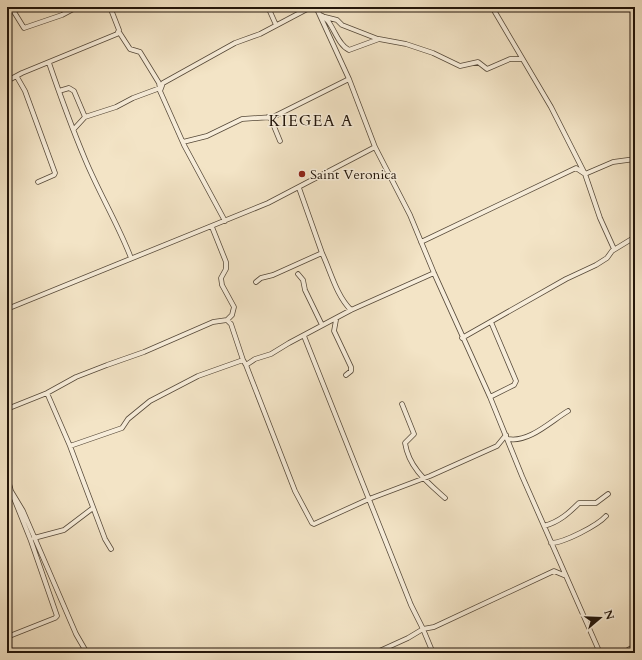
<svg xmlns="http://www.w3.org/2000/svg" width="642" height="660" font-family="Cardo,serif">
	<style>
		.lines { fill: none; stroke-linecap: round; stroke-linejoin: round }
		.minor-casing { stroke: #564939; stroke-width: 5.5 }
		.minor { stroke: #f7edda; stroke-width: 4 }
		.poi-dot { fill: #8f2418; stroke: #f7edda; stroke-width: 1.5 }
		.labels { text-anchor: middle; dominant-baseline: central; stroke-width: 3; stroke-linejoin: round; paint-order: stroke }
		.poi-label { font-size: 14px; fill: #22150a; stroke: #f7edda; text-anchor: start }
		.quarter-label { font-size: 16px; letter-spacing: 1px; fill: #22150a; stroke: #f7edda }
	</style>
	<rect width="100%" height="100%" fill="#f3e4c6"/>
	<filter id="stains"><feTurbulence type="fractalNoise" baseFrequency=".005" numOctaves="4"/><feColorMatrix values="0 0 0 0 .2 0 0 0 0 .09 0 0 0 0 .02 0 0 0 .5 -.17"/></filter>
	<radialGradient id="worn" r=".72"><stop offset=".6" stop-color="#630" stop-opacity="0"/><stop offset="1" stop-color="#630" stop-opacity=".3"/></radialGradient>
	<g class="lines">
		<!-- minor casing -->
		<g class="minor-casing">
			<path id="minor" d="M11,7L24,28L62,15L77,7
				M268,7L276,25
				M316,7L349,79L375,147L410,215L434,273L490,397L522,476L600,653
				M492,7L551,107L585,174L600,218L614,249
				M320,15C333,19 335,43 349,50L379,39L406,44L433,53L460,66L478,62L487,69L510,59H522
				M325,17L337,20L342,25L378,39
				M119,32L130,49L140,52L159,83L160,89
				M49,63C60,95 72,128 85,159C99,193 118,224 131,258
				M17,77L25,91L55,173L54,175L38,182
				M7,81L22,73L117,34L119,30L110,7
				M59,91L69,88L74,91L85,117
				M268,117L271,119L280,141
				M74,129L85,117L116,107L133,98L160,88
				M183,142L207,136L242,119L273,117L349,79
				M225,221L184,145L160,91L163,83L235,43L260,34L311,7
				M212,227L226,262V269L221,278L222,285L234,307L232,315L227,320
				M7,238V242
				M421,242L576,168L585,174L613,162L635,159
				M322,253C331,272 336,295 351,310
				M298,274L303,280L305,290L322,325
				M256,282L261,278L273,275L322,253L299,188
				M7,309L268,203L375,147
				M336,320L334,331L351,367V371L346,375
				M304,336L411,605L423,629L408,638L375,653
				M462,338L566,279L596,265L607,258L612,251L635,237
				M246,365L295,491L312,523L314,524L369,499L430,476L497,446L506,435
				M47,393L70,446L105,539L111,549
				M490,397L514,385L516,381L491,322
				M402,404L414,434L405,443C409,468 427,482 445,498
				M7,409L47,393L76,377L107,365L144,352L213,322L227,320L231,324L243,360
				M508,439C529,443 551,421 568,411
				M70,446L122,428L128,419L150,401L198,376L243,360L246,365L255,359L271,354L289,343L351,310L434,273
				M7,476L11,491L31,541L57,616L55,618L7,637
				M7,492L11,491L23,511L76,634L87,653
				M544,526C559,522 569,513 579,503H596L608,494
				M34,538L64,530L93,508
				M551,543C564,543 598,525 606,516
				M433,653L423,629L434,627L554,571L566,576
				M623,653L635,646"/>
		</g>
		<!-- minor -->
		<use href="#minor" class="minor"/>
	</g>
	<!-- markers -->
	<circle class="poi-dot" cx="302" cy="174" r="4"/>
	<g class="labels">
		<!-- poi labels -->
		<g class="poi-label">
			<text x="310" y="174">Saint Veronica</text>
		</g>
		<!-- quarter labels -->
		<g class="quarter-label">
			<text x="311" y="121">KIEGEA A</text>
		</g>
	</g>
	<!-- margin -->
	<rect width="642" height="660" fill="none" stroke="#f3e4c6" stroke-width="24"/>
	<rect x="8" y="8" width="626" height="644" fill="none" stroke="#22150a" stroke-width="2"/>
	<rect x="12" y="12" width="618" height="636" fill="none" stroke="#22150a"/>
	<!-- north arrow -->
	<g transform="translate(600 618) rotate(71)" stroke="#f7edda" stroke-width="3" paint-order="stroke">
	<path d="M0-3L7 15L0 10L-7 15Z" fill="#22150a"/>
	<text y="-6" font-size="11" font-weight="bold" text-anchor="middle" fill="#22150a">N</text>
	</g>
	<rect width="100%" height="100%" filter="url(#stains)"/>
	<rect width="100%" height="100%" fill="url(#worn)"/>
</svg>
